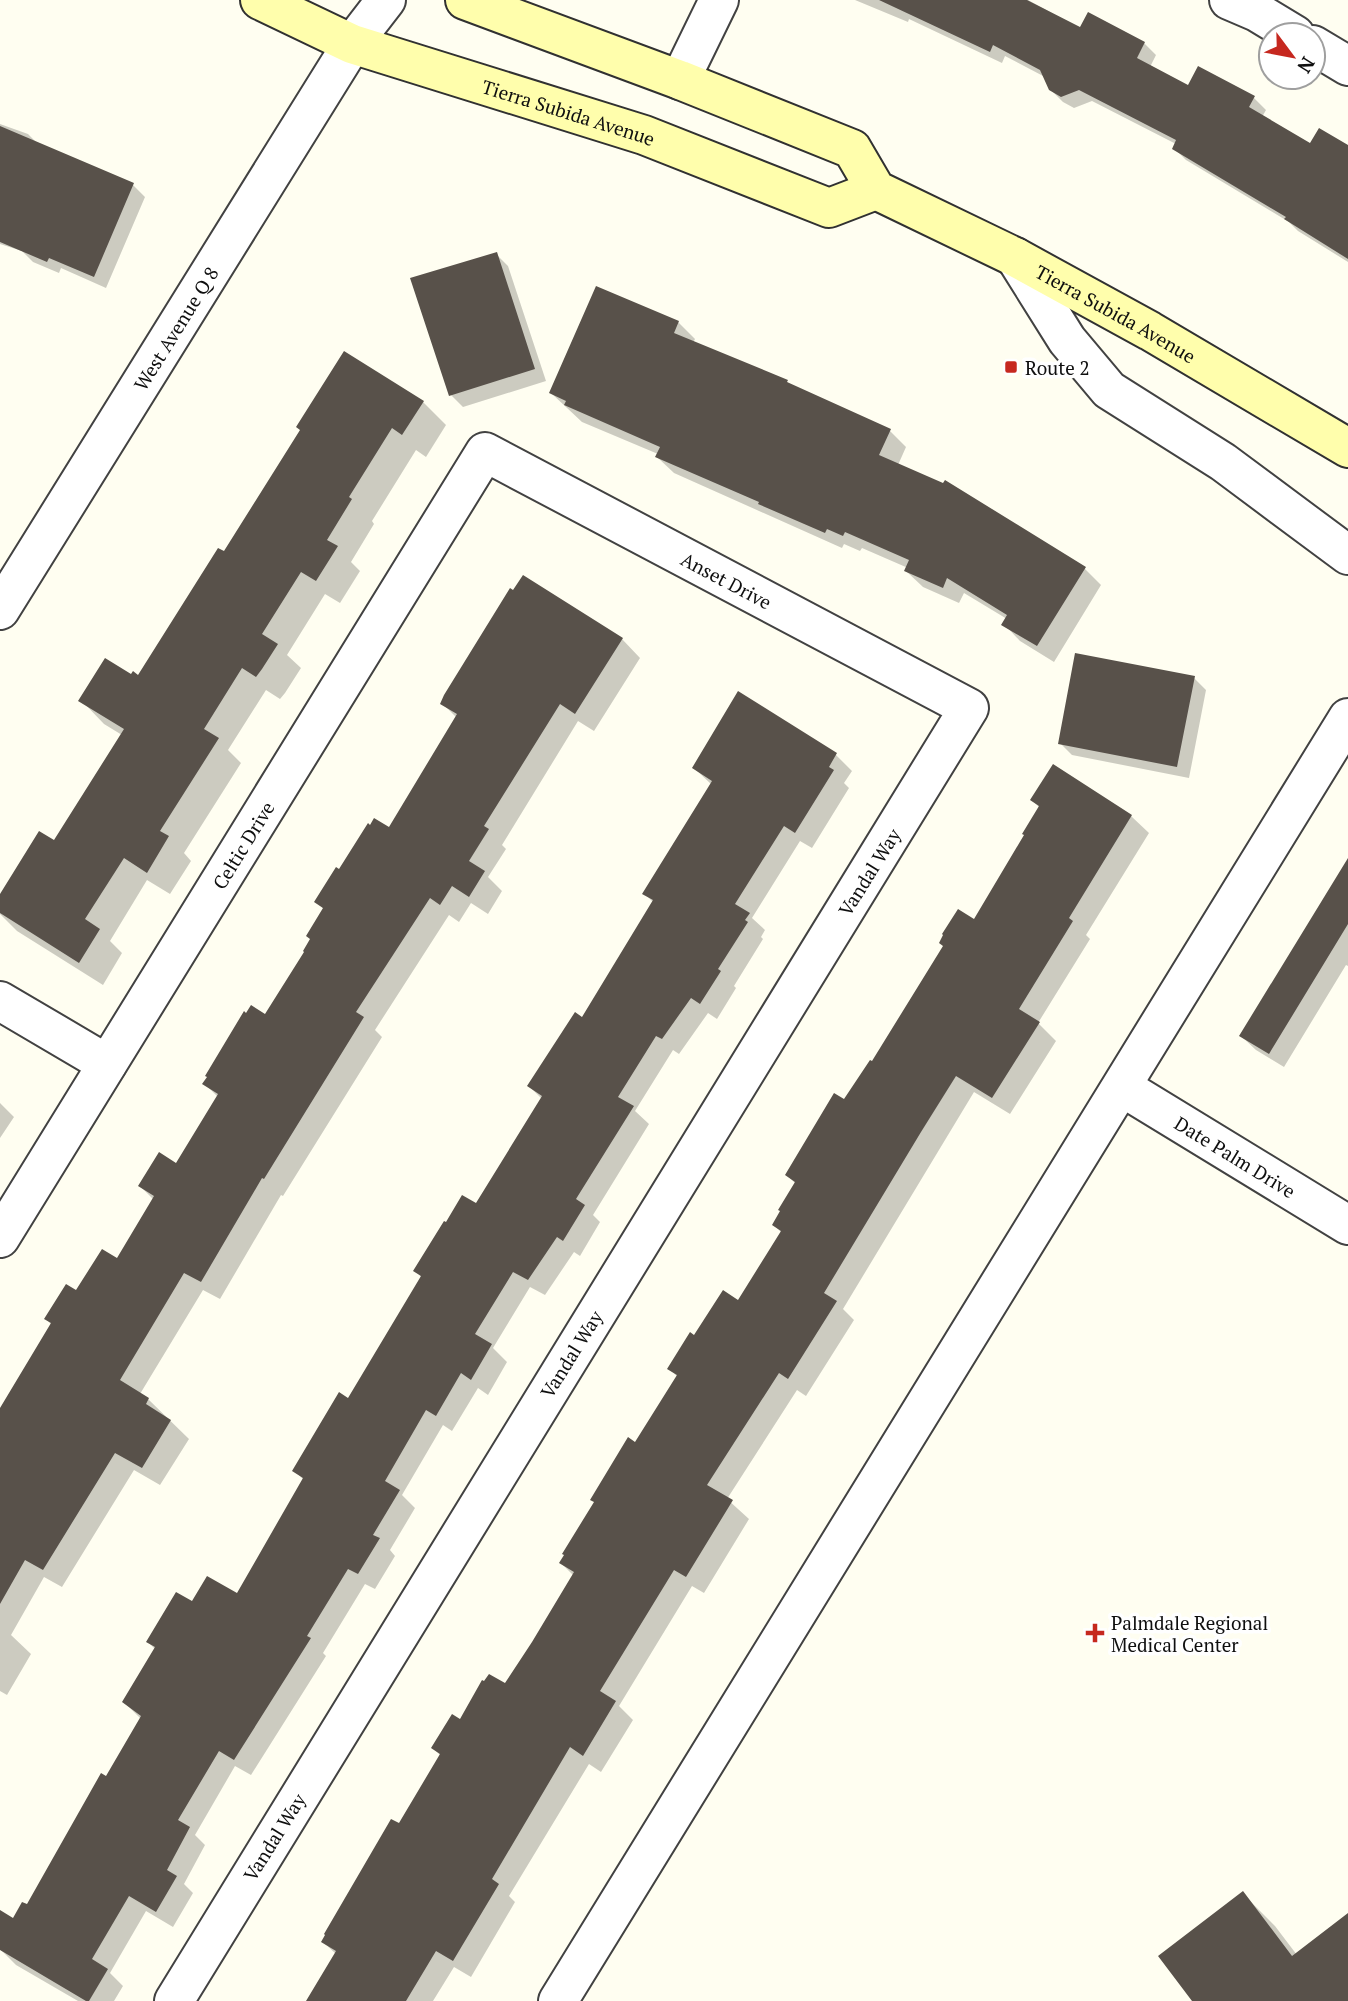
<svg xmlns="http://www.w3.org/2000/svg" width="1348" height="2001" font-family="'PT Serif',serif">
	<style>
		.shadow { fill: #0003 }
		.building { fill: #58514a }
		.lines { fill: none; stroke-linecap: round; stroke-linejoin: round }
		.minor-casing { stroke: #424242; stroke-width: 42 }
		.tertiary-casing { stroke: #424242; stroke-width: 42 }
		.secondary-casing { stroke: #313131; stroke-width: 42 }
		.minor { stroke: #fff; stroke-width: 38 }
		.tertiary { stroke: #fff; stroke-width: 38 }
		.secondary { stroke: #fffeac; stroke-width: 38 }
		.poi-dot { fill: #c6281f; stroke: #fff; stroke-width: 2.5 }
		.labels { text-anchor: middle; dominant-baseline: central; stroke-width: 7; stroke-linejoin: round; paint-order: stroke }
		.street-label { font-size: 19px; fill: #0f0f0f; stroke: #fff }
		.poi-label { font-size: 19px; fill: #0f0f0f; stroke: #fff; text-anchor: start }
	</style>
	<rect width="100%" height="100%" fill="#fffef1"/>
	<!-- shadow -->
	<path class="shadow" d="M855,0H1028L1081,29L1144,43L1156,55L1150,67L1189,87L1199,68L1254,98L1266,110L1262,117L1310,146L1348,147V262L1298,231L1289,222L1186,160L1174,148L1176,144L1092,101L1074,108L1063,102L1050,89L1045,77L1005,56L1002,63L909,19L908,22Z
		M0,124L28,134L39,145L133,185L145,197L106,288L61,268L59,273L33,262L22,251L0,244Z
		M496,254L508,266L546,381L463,407L451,395Z
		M678,322L695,339L693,343L787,382L791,386L890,431L906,447L898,465L1084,568L1101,585L1054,662L1020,641L1004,624L1007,619L964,593L959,603L923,587L906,571L908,568L862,548L860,551L844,544L842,548L674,473L657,457L658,454L582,422L551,393Z
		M423,402L446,425L426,457L416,450L372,521L374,524L351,562L360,571L340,603L325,594L287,655L301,668L285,693L280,699L266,690L228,750L241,763L184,853L191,861L170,894L147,880L110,941L122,953L103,985L17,931L0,914V897L54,842L122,735L104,724L81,700L132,676L139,677L224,554Z
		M622,639L640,658L594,731L578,721L502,845L506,849L488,877L502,891L488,914L471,903L459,922L449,915L375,1030L382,1037L283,1196L281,1195L220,1299L203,1290L140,1394L148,1399L189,1439L160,1485L134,1470L62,1587L44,1577L11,1635L31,1654L7,1695L0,1691V1409L52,1325L46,1319L118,1261L154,1200L140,1186L177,1165L218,1097L205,1084L266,1017L306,952L324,909L316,902L340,871L390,829L457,718L442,703Z
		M1194,678L1206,690L1189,778L1072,755L1060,743Z
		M738,694L836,755L852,771L844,783L849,788L812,848L800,841L752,918L765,930L761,937L763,939L734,986L736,988L717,1019L708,1013L679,1054L673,1050L635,1111L649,1124L593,1215L600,1222L580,1256L574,1252L545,1295L530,1287L493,1348L507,1362L488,1395L478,1388L452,1431L443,1425L402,1495L415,1508L390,1550L395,1556L375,1589L365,1584L323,1653L326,1656L251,1775L235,1766L195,1835L205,1845L184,1884L193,1893L173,1927L146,1911L110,1973L123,1986L114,2001H78L16,1965L0,1949V1913L14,1920L28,1907L141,1719L124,1702L155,1649L148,1642L193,1603L237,1596L304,1480L294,1470L349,1401L422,1278L416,1271L476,1205L542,1099L529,1086L583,1019L654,903L644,893L712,785L694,768Z
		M1032,800L1131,816L1149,833L1086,935L1090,939L1038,1023L1056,1041L1010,1114L974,1092L843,1309L854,1320L806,1396L797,1390L727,1499L749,1519L704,1593L692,1586L619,1706L633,1720L601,1772L589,1764L509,1896L515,1902L471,1977L454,1967L433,2001H308L336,1954L323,1942L400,1826L441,1756L433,1748L461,1721L506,1686L574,1576L561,1563L678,1377L669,1369L694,1337L739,1302L782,1233L774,1225L796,1184L787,1175L873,1063L975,921L1040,808Z
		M1348,861V966L1346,965L1284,1067L1256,1050L1241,1036Z
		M0,1103L14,1117L0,1138Z
		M1243,1894L1275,1926L1297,1955L1348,1915V2001H1194Z"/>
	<!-- building -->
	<path class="building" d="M879,0H1027L1080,27L1088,12L1145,42L1137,58L1188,85L1198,66L1255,96L1249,107L1310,143L1319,128L1348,145V259L1284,219L1286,217L1172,149L1176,140L1079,90L1061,97L1049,90L1040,70L993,45L990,52Z
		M0,126L134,183L94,277L49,258L47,262L0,242Z
		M497,252L535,369L449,396L410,278Z
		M596,286L679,321L674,333L788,380L787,382L891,429L879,455L943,483L945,480L1086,567L1037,646L1001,625L1007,615L947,578L943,588L904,571L909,560L845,532L843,536L827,529L825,533L758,504L759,502L655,457L660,447L564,405L566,401L549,393Z
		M344,351L424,401L402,435L392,428L349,497L352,499L327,540L338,546L316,581L301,572L262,634L278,644L262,669L256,677L242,668L204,729L219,738L160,831L169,836L147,873L124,858L85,919L100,929L79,963L0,913V894L39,831L54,840L124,729L78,701L105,658L131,674L133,671L138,675L218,548L224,551L300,430L296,427Z
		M523,575L623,638L575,714L560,704L484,826L489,829L469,861L485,871L469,897L452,886L440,905L430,898L356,1012L364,1017L264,1179L262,1178L201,1282L184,1273L120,1380L149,1398L146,1404L171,1420L142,1468L115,1453L43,1570L25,1560L0,1604V1408L51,1323L44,1319L66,1284L76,1290L102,1249L117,1258L154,1196L138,1186L159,1152L176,1163L218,1094L202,1084L207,1077L205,1076L244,1011L246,1013L251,1005L265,1014L304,952L303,951L310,939L306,936L323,908L314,902L336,867L339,869L368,823L370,825L374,818L389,827L457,714L440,704L444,695L510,588L513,590Z
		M1075,653L1195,676L1177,767L1058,744Z
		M738,691L837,753L829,767L834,770L795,833L784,826L735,904L750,913L745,920L748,922L718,969L721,971L700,1004L691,998L662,1039L656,1036L618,1097L634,1106L576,1199L585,1205L563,1241L557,1237L528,1280L513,1272L475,1334L492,1344L471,1380L461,1373L436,1416L426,1410L385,1481L400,1490L373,1535L380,1538L358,1574L348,1569L307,1636L311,1638L234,1760L219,1751L178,1820L190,1827L167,1870L177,1876L156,1912L129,1896L92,1959L108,1969L89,2001H86L0,1950V1910L13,1918L22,1902L27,1904L101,1773L106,1776L141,1716L122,1702L155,1647L146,1642L176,1592L192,1601L207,1576L237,1593L303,1478L292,1471L339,1392L348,1398L421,1276L413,1271L444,1221L446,1222L462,1195L476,1203L542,1096L527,1086L575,1012L582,1017L653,900L642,894L712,781L692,768Z
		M1053,764L1132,815L1069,918L1073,921L1019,1009L1040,1022L992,1098L956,1076L921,1132L824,1293L837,1301L788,1379L779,1373L707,1485L733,1500L686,1577L674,1570L600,1691L616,1701L583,1756L570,1747L492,1879L499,1884L453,1961L436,1951L406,2001H306L336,1951L321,1942L325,1935L324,1934L391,1819L399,1823L440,1754L431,1748L452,1714L460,1719L482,1680L484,1681L489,1674L505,1683L532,1642L574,1572L559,1563L564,1555L562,1554L594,1502L590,1500L628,1437L635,1442L677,1375L667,1369L690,1332L694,1335L723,1290L738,1300L781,1231L772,1225L780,1211L778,1210L795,1182L785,1175L834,1093L844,1099L870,1060L872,1061L943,946L939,943L943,935L942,934L958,909L974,919L1024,835L1022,834L1039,806L1030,800Z
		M1348,858V924L1269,1054L1239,1036Z
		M1243,1891L1292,1956L1348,1913V2001H1192L1158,1956Z"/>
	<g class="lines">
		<!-- minor casing -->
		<g class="minor-casing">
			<g id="minor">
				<path d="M1229,0L1257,12L1295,35"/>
				<path d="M1313,45L1348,66"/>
				<path d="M680,80L719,0"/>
				<path d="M1015,257L1067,340L1109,390L1223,462L1348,555"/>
				<path d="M0,1001L107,1064"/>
				<path id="s1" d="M1122,1087L1348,1225"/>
				<path id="s2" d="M0,1238L485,452L969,708L174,2001"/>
				<path d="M558,2001L1348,718"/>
			</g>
		</g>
		<!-- tertiary casing -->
		<g class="tertiary-casing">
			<g id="tertiary">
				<path id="s3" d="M0,610L352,44L386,0"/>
			</g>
		</g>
		<!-- secondary casing -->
		<g class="secondary-casing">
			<g id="secondary">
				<path id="s4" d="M260,0L352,44L644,135L829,208L876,190"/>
				<path id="s5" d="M465,0L680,80L852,149L876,190L1015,257L1150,331L1348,448"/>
			</g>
		</g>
		<!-- minor -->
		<use href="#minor" class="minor"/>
		<!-- tertiary -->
		<use href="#tertiary" class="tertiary"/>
		<!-- secondary -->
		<use href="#secondary" class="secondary"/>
	</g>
	<!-- markers -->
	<g class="poi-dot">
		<rect x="1004" y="360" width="14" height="14" rx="3.5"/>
		<path d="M1091.5 1622.5h7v7h7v7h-7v7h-7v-7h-7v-7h7z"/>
	</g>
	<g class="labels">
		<!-- street labels -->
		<g class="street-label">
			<text stroke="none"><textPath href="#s4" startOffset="329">Tierra Subida Avenue</textPath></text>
			<text stroke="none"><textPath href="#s5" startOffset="732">Tierra Subida Avenue</textPath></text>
			<text stroke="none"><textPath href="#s3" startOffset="332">West Avenue Q 8</textPath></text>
			<text stroke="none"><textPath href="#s2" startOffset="1197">Anset Drive</textPath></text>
			<text stroke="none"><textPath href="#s2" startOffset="462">Celtic Drive</textPath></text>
			<text transform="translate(869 872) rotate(-58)">Vandal Way</text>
			<text stroke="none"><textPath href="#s1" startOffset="133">Date Palm Drive</textPath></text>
			<text transform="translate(571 1354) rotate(-58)">Vandal Way</text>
			<text transform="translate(274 1837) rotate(-58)">Vandal Way</text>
		</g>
		<!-- poi labels -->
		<g class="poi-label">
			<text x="1025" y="367">Route 2</text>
			<text x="1111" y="1622">Palmdale Regional<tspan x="1111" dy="22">Medical Center</tspan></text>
		</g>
	</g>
	<!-- north arrow -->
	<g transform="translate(1292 56) rotate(122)"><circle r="33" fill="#ffffff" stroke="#9f9f9f" stroke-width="2"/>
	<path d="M0-5L12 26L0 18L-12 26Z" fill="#c6281f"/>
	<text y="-10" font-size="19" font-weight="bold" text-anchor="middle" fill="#0f0f0f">N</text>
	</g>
</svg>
